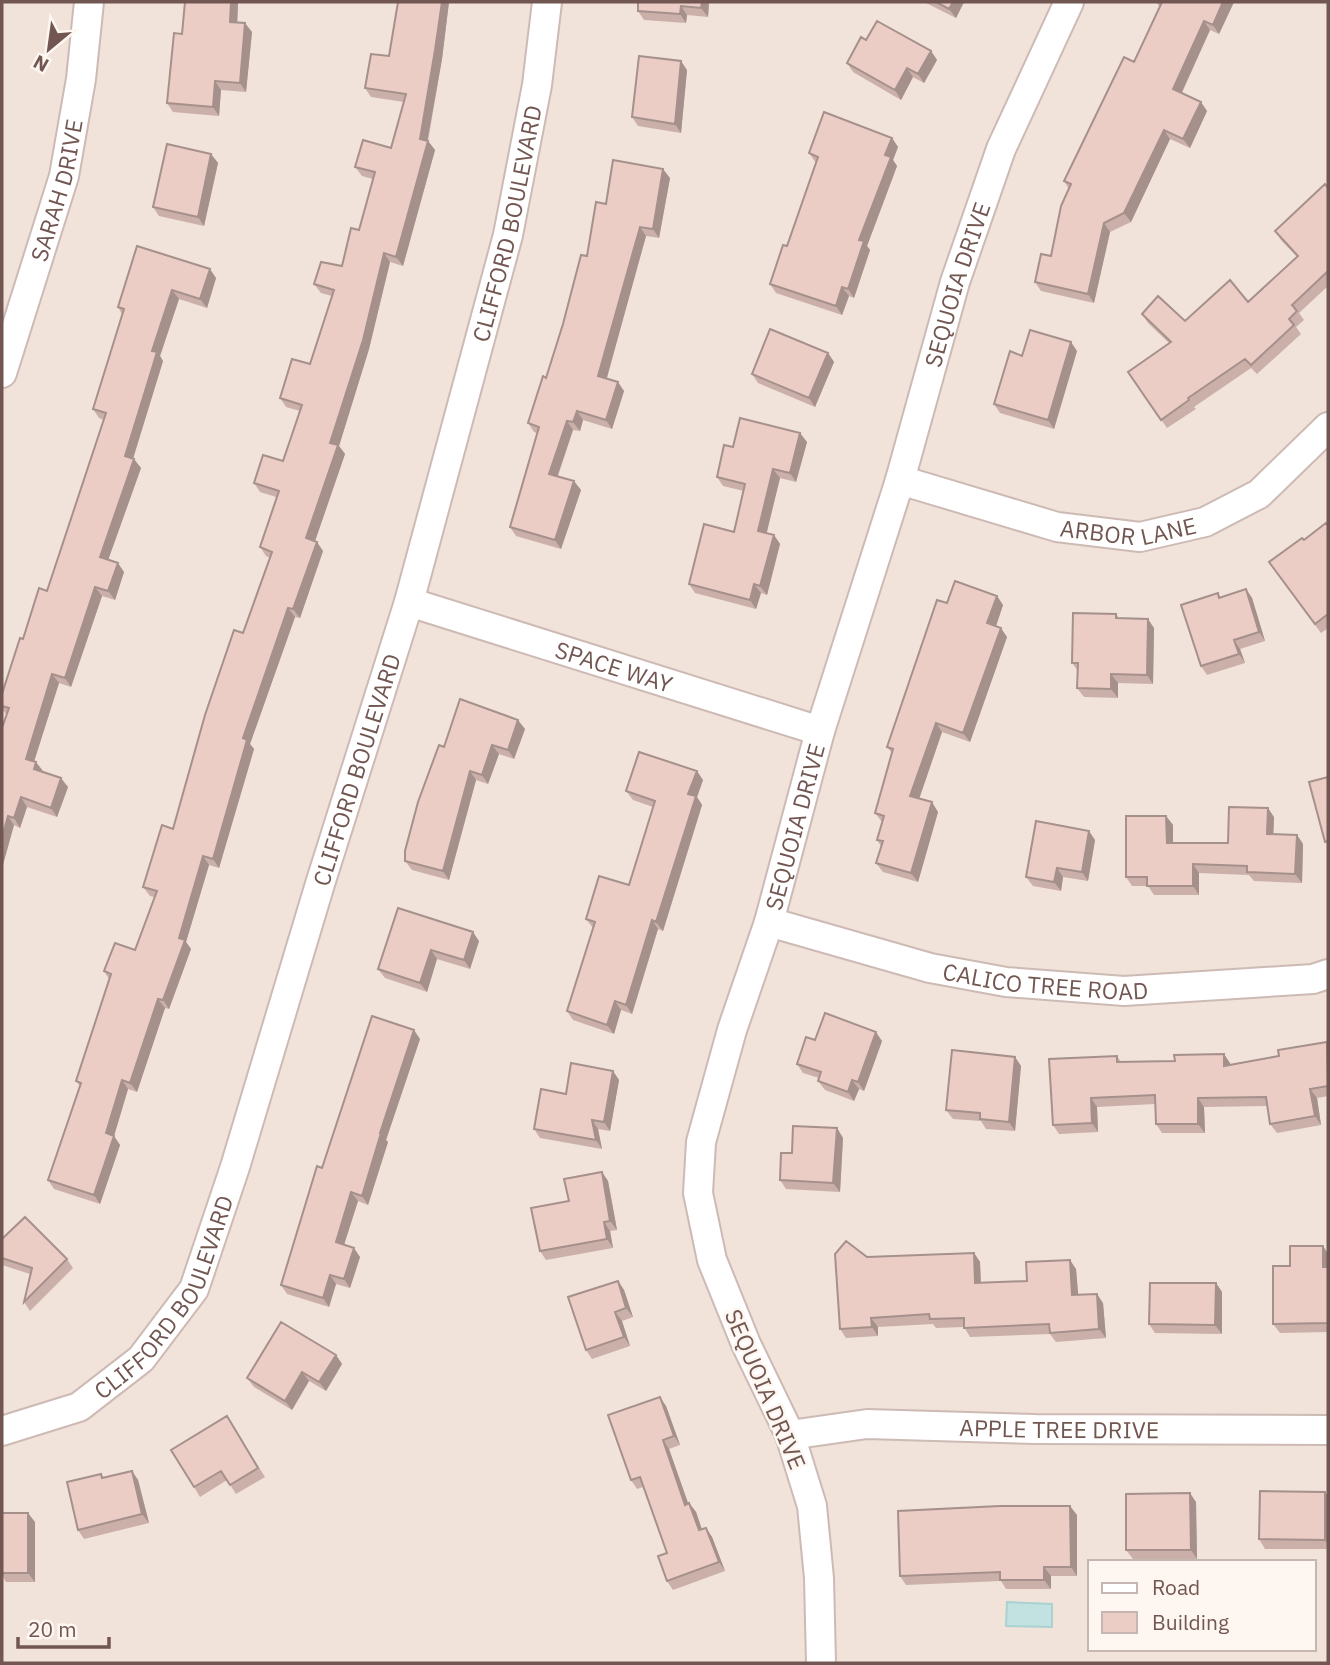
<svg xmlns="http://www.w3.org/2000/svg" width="1330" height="1665" font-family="'IBM Plex Sans',sans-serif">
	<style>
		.residential { fill: #f1e2da; fill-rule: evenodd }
		.water { fill: #c1e2e0; stroke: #a9d2d0; stroke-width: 2 }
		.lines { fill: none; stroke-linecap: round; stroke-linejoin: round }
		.street-casing { stroke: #cdbab4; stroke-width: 32 }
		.street { stroke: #fff; stroke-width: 28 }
		.wall { fill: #cbb0aa }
		.shaded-wall { fill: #a5908b }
		.building { fill: #eccdc6; stroke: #a5908b; stroke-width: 2 }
		.labels { text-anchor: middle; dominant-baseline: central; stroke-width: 5; stroke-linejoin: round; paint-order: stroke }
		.street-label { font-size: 23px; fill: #725651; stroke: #fdf6f1 }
	</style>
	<rect width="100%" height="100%" fill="#faf1eb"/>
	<!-- residential -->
	<path class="residential" d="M2,2H1328V1663H2ZM1090,1562H1314V1649H1090Z"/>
	<!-- water -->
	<path class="water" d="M1007,1602L1052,1604V1627L1006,1626Z"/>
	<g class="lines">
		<!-- street casing -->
		<g class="street-casing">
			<g id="street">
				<path id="s1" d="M2,373L64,176L81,79L89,2"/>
				<path id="s2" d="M900,480L1057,527L1140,537L1205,522L1259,494L1328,427"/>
				<path id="s3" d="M409,602L820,731"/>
				<path id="s4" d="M769,922L930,968L1006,982L1124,991L1313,979L1328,974"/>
				<path id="s5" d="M2,1431L79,1407L141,1359L194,1289L235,1167L320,884L409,602L508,235L537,85L547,2"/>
				<path id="s6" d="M790,1435L867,1424L1036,1429L1328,1430"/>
				<path id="s7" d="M821,1663L819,1578L812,1506L790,1435L746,1344L712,1260L698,1193L701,1142L732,1030L769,922L820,731L900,480L955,282L1001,149L1069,2"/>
			</g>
		</g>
		<!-- street -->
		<use href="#street" class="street"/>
	</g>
	<!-- wall -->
	<path class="wall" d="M185,2H238L237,22L252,32L246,92L221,90L219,116L173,112L167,103L182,34Z
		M398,2H449L442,59L428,141L435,150L403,266L390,262L369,349L339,446L345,454L315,541L323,551L300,618L295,617L250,744L254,749L219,868L209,865L186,942L191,949L169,1009L165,1008L137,1092L128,1089L114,1136L120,1145L100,1204L54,1189L48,1180L80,1086L76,1081L109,979L104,971L135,950L154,897L150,896L143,887L173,829L270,558L266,556L260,547L276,497L260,492L254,483L283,461L300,411L286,407L280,398L310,364L332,296L321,293L314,284L342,266L359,230L373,179L362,176L355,167L391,148L404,102L371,97L365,88L389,56Z
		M638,2H709L708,17L687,15L686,23L644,20L638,11Z
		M924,2H964L956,18Z
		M1156,2H1234L1219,34L1210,30L1182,93L1207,111L1190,148L1170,139L1131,222L1110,232L1094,303L1041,291L1035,282L1051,256L1069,189L1064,181L1134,62L1160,7Z
		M866,40L931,51L937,60L924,83L913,77L901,100L853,72L847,63Z
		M687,70L681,133L638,126L632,117Z
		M892,138L898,147L893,160L897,166L867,246L870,250L854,298L849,296L842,315L776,293L770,284L787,246L816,163L809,153Z
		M211,154L218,163L204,226L159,216L153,207Z
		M670,178L659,238L646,236L606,378L624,391L612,429L583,420L580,431L573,430L558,476L581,490L561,549L516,536L510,527L537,433L534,432L528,423L546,378L606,204Z
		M1328,188V286L1299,313L1304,320L1296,327L1301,334L1257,374L1251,368L1194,407L1196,409L1167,428L1128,372L1169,343L1148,323L1142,314L1185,321L1248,302L1297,257L1281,240L1275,231Z
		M137,246L216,278L207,308L179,299L160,356L163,361L133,459L141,468L108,560L124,572L115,600L102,596L71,687L59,683L34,761L42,772L68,787L57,817L27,807L20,828L14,825L2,868V728L6,714L2,709V694L23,639L47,591L104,420L99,418L93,409L122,314L118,307Z
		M1077,351L1054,429L1000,413L994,404L1022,356Z
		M828,353L834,362L815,407L758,383L752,374Z
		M807,442L796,482L780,478L766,533L774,535L780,544L767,595L761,593L756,609L695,593L689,584L734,532L744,491L723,486L717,477L733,447Z
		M1328,526V628L1321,633L1269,562L1304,540Z
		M1246,589L1252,598L1265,641L1240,649L1245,663L1207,675L1201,666L1221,597Z
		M997,596L1003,605L996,626L1007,637L970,742L942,732L919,799L938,812L918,882L883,872L876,863L881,846L877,840L882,822L875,813L892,753L887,747L947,603Z
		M1116,614L1119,618L1154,628L1153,684L1118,683V698L1084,697L1077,688L1078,671L1072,663Z
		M525,729L514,759L499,754L488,784L476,780L449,880L412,870L405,861L444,747Z
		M703,780L697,797L702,805L663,931L658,929L632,1014L621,1010L614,1034L573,1020L567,1011L593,928L586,919L629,885L653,807L633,800L626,791Z
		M1166,816L1173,825V843H1228L1274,817L1273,834L1297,835L1303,844L1302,883L1254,881L1249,875L1199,873V895H1154L1148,886H1132L1126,877Z
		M1095,840L1088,881L1063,877L1061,891L1033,886L1026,877Z
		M398,908L479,941L470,969L437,959L427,992L385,978L378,969Z
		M420,1039L386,1140L388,1142L368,1205L358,1201L344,1245L360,1257L350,1288L336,1284L329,1307L287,1294L281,1285L322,1168Z
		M815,1040L882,1041L864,1091L859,1089L854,1101L825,1090L818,1081L819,1078L803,1073L797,1064Z
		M1328,1043V1096L1317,1098L1321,1125L1277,1133L1270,1124L1267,1106L1204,1107L1205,1133H1162L1156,1124L1155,1104L1097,1107L1098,1132L1059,1134L1053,1125L1117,1056L1121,1062L1175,1061L1224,1054L1230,1065L1279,1056Z
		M1015,1057L1021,1066L1015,1131L986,1129L981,1121L953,1119L946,1110Z
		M613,1071L619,1080L610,1131L598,1129L602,1149L540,1138L534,1129L566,1094Z
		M837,1128L843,1138L840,1192L786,1189L780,1180L792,1153Z
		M602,1172L608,1181L617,1230L610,1231L613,1248L546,1260L540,1251L569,1201Z
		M2,1239L67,1259L73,1268L30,1311L24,1302L30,1274L2,1265Z
		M1323,1246L1328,1254V1332L1280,1333L1273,1324L1290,1266Z
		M974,1253L980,1262L981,1283L1027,1281L1076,1269L1078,1295L1103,1303L1106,1338L1056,1342L1050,1334L970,1337L964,1327L936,1328L933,1324L878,1327V1336L846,1338L840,1329L867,1257Z
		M618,1281L624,1290L633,1317L622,1321L630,1346L592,1359L586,1350Z
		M1216,1283L1222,1292V1334L1155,1333L1149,1324Z
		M336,1355L342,1364L326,1391L309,1381L292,1410L254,1387L247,1378Z
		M666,1406L680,1445L669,1449L688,1504L689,1503L696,1512L702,1529L706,1528L712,1537L725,1571L673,1590L667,1581V1553L643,1487L637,1489L631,1480Z
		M233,1425L265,1477L236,1494L227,1480L200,1497L194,1487Z
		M132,1471L138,1480L149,1523L84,1539L78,1530L101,1474L104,1478Z
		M1325,1492L1328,1496V1549H1265L1259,1539Z
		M1196,1502L1197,1559H1133L1126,1550Z
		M2,1513L35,1522V1582H6L2,1575Z
		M1077,1515V1576H1051V1589H1006L1001,1581L906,1585L900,1576Z"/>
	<!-- shaded-wall -->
	<path class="shaded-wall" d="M231,2H238L237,31L230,22Z
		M442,2H449L442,59L426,148L420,139Z
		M702,2H709L708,17L701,8Z
		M953,2H964L956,18L949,9Z
		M1223,2H1234L1219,34L1213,25Z
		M681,6L687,15L686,23L680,14Z
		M1204,21L1210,30L1179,98L1173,89Z
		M245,23L252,32L246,92L240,83Z
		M931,51L937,60L924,83L918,74Z
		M681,61L687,70L681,133L675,124Z
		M907,68L913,77L901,100L895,90Z
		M215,81L221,90L219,116L213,107Z
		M1201,102L1207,111L1190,148L1183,139Z
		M1164,130L1170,139L1131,222L1124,213Z
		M892,138L898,147L893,160L897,166L867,246L870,250L854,298L848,289L859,240L885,155Z
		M428,141L435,150L403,266L396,257Z
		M211,154L218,163L204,226L198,217Z
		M663,169L670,178L659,238L653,229Z
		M1104,223L1110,232L1094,303L1088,294Z
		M640,227L646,236L605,385L598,376Z
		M384,253L390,262L369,349L339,446L345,454L313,547L306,538L330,443Z
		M210,269L216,278L207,308L200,299Z
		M842,287L849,296L842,315L836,306Z
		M172,290L179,299L160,356L163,361L131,465L125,456L152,351Z
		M1071,342L1077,351L1054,429L1048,420Z
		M828,353L834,362L815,407L809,398Z
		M618,382L624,391L612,429L606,420Z
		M577,411L583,420L580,431L573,422Z
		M567,421L573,430L555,483L549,474Z
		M800,433L807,442L796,482L790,473Z
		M134,459L141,468L106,566L100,557Z
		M773,469L780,478L765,540L758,531Z
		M574,481L581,490L561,549L555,540Z
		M774,535L780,544L767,595L760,586Z
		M317,542L323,551L300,618L293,609Z
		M118,563L124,572L115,600L108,591Z
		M754,584L761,593L756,609L750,600Z
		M95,587L102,596L71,687L65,678Z
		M1246,589L1252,598L1265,641L1259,632Z
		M997,596L1003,605L994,632L987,623Z
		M288,608L295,617L250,744L254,749L219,868L213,859L243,738Z
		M1148,619L1154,628L1153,684L1147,675Z
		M1001,628L1007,637L970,742L963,733Z
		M1234,640L1240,649L1245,663L1239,654Z
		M52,674L59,683L32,768L26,759Z
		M1111,674L1118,683V698L1111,689Z
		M518,720L525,729L514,759L508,750Z
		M936,723L942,732L917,805L910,796Z
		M492,745L499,754L488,784L482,775Z
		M36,762L43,771L34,769Z
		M470,771L476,780L449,880L443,871Z
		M697,771L703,780L697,797L702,805L663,931L656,922L688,794Z
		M61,778L68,787L57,817L51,808Z
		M21,797L27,807L20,828L14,818Z
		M932,802L938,812L918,882L911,873Z
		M1268,808L1274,817L1273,843L1267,834Z
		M8,816L14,825L2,868V837Z
		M1166,816L1173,825V852L1167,843Z
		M1089,831L1095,840L1088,881L1082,872Z
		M1297,835L1303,844L1302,883L1295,874Z
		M203,856L209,865L186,942L191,949L169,1009L163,1000L179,938Z
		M1193,864L1199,873V895L1193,886Z
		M1057,868L1063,877L1061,891L1054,882Z
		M652,920L658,929L632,1014L626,1005Z
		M473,932L479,941L470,969L464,960Z
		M431,950L437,959L427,992L420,983Z
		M158,999L165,1008L137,1092L130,1083Z
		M615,1001L621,1010L614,1034L607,1025Z
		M414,1030L420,1039L386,1140L388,1142L368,1205L362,1196L380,1133Z
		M876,1032L882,1041L864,1091L858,1082Z
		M1224,1054L1230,1063L1231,1075L1224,1066Z
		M1015,1057L1021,1066L1015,1131L1009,1122Z
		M613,1071L619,1080L610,1131L604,1122Z
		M122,1080L128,1089L114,1136L120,1145L100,1204L94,1195L106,1133Z
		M852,1080L859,1089L854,1101L848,1092Z
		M1310,1089L1317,1098L1321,1125L1315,1116Z
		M1091,1098L1097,1107L1098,1132L1092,1123Z
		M1198,1098L1204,1107L1205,1133L1198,1124Z
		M592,1120L598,1129L602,1149L596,1140Z
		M837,1128L843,1138L840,1192L833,1183Z
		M602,1172L608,1181L617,1230L610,1221Z
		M351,1192L358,1201L342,1251L336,1242Z
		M604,1222L610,1231L613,1248L607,1239Z
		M1323,1246L1328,1254V1274L1323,1267Z
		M354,1248L360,1257L350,1288L344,1279Z
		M974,1253L980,1262L981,1292L975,1283Z
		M1070,1260L1076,1269L1079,1304L1072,1295Z
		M330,1275L336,1284L329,1307L323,1298Z
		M618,1281L624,1290L633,1317L626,1308Z
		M1216,1283L1222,1292V1334L1215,1325Z
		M1097,1294L1103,1303L1106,1338L1099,1329Z
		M615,1312L622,1321L630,1346L624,1337Z
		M871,1318L878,1327V1336L872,1327Z
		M336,1355L342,1364L326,1391L319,1382Z
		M302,1372L309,1381L292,1410L285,1401Z
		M660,1397L666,1406L680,1445L674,1436Z
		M663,1440L669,1449L692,1514L685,1505Z
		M132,1471L138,1480L149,1523L142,1514Z
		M1325,1492L1328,1496V1545L1325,1540Z
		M1190,1493L1196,1502L1197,1559L1191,1550Z
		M689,1503L696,1512L705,1539L699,1530Z
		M1070,1506L1077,1515V1576L1071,1567Z
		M28,1513L35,1522V1582L28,1573Z
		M706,1528L712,1537L725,1571L719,1562Z
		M1044,1567L1051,1576V1589L1044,1580Z"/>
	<!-- building -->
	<path class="building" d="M185,2H231L230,22L245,23L240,83L215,81L213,107L167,103L174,33L182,34Z
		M398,2H442L435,50L420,139L428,141L396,257L384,253L363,340L330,443L338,445L306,538L317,542L293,609L288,608L243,738L247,740L213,859L203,856L179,938L185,940L163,1000L158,999L130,1083L122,1080L106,1133L114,1136L94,1195L48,1180L81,1083L76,1081L111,974L104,971L115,943L135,950L157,891L143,887L162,825L173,829L205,715L234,630L243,633L272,552L260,547L279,491L254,483L263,455L283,461L302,405L280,398L292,359L310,364L334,290L314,284L321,262L342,266L351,228L359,230L375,172L355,167L363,140L391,148L406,94L365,88L371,54L389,56Z
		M638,2H702L701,8L681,6L680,14L638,11Z
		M936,2H953L949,9Z
		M1162,2H1223L1213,25L1204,21L1173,89L1201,102L1183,139L1164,130L1124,213L1104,223L1088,294L1035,282L1041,254L1051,256L1061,206L1071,184L1064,181L1124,57L1134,62Z
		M877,21L931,51L918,74L907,68L895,90L847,63L861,37L866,40Z
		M639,56L681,61L675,124L632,117Z
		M824,112L892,138L885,155L891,157L859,240L864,241L848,289L842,287L836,306L770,284L783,245L787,246L818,157L809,153Z
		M167,144L211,154L198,217L153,207Z
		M613,160L663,169L653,229L640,227L598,376L618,382L606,420L577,411L573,422L567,421L549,474L574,481L555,540L510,527L539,427L528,423L543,376L546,378L563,324L581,255L587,256L596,202L606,204Z
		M1325,184L1328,188V271L1292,305L1297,311L1289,319L1294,325L1251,365L1245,359L1188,398L1189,400L1161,420L1128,372L1171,342L1142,314L1158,296L1185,321L1230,280L1248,302L1298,256L1275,231Z
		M137,246L210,269L200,299L172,290L152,351L157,352L125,456L134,459L100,557L118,563L108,591L95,587L65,678L52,674L26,759L36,762L34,769L61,778L51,808L21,797L14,818L8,816L2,837V728L9,708L2,706V694L20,638L23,639L39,588L47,591L106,413L93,409L124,309L118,307Z
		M770,329L828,353L809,398L752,374Z
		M1030,330L1071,342L1048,420L994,404L1010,351L1022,356Z
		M740,418L800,433L790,473L773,469L758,531L774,535L760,586L754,584L750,600L689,584L704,524L734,532L745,484L717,477L724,445L733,447Z
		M1326,523L1328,526V614L1315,624L1269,562L1302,538L1304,540Z
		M955,581L997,596L987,623L1001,628L963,733L936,723L910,796L932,802L911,873L876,863L883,841L877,840L884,816L875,813L893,749L887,747L937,600L947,603Z
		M1246,589L1259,632L1234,640L1239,654L1201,666L1181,605L1218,593L1219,598Z
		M1073,613L1116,614V618L1148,619L1147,675L1111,674V689L1077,688L1078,663H1072Z
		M460,699L518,720L508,750L492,745L482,775L470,771L443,871L405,861V851L418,802L439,745L444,747Z
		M639,752L697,771L688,794L696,796L656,922L652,920L626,1005L615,1001L607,1025L567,1011L595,922L586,919L599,876L629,885L655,801L626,791Z
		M1328,777V841L1325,842L1309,782Z
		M1229,807L1268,808L1267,834L1297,835L1295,874L1247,872V866L1193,864V886H1147V877H1126V816H1166L1167,843H1228Z
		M1036,821L1089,831L1082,872L1057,868L1054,882L1026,877Z
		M398,908L473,932L464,960L431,950L420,983L378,969Z
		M825,1013L876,1032L858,1082L852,1080L848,1092L818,1081L821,1072L797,1064L806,1037L815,1040Z
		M372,1016L414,1030L380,1133H381L362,1196L351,1192L336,1242L354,1248L344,1279L330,1275L323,1298L281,1285L317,1166L322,1168Z
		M1327,1042L1328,1086L1310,1089L1315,1116L1270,1124L1266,1097L1198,1098V1124H1156L1155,1095L1091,1098L1092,1123L1053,1125L1049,1059L1117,1056V1062L1175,1061L1174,1055L1224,1054V1066L1279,1056L1278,1050Z
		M952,1050L1015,1057L1009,1122L980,1119V1113L946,1110Z
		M571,1063L613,1071L604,1122L592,1120L596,1140L534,1129L541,1089L566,1094Z
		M793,1126L837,1128L833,1183L780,1180L781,1153H792Z
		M602,1172L610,1221L604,1222L607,1239L540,1251L531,1208L569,1201L564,1179Z
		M25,1217L67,1259L24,1302L32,1268L2,1258V1239Z
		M846,1241L867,1257L974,1253L975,1283L1027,1281L1026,1262L1070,1260L1072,1295L1097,1294L1099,1329L1050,1333L1049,1324L964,1328V1318L930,1319L929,1314L871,1318L872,1327L840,1329L835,1254Z
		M1290,1246H1323V1267H1328V1323L1273,1324V1266H1290Z
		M618,1281L626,1308L615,1312L624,1337L586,1350L568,1297Z
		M1150,1283H1216L1215,1325L1149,1324Z
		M281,1322L336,1355L319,1382L302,1372L285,1401L247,1378Z
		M660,1397L674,1436L663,1440L685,1505L689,1503L699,1530L706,1528L719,1562L667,1581L658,1556L667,1553L640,1477L631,1480L608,1415Z
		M227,1416L258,1468L230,1485L221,1471L194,1487L171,1450Z
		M132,1471L142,1514L78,1530L67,1482L101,1474L102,1478Z
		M1260,1491L1325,1492V1540L1259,1539Z
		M1190,1493L1191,1550H1126V1494Z
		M1000,1506H1070L1071,1567H1044V1580H1000V1572L900,1576L898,1511Z
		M2,1513H28V1573H2Z"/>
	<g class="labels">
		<!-- street labels -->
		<g class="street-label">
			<text stroke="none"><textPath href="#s1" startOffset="191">SARAH DRIVE</textPath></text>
			<text stroke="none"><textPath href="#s5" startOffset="1358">CLIFFORD BOULEVARD</textPath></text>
			<text stroke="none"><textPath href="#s7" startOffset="1438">SEQUOIA DRIVE</textPath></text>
			<text stroke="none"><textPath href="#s2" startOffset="236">ARBOR LANE</textPath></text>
			<text stroke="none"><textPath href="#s3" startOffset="215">SPACE WAY</textPath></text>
			<text stroke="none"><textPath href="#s5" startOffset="791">CLIFFORD BOULEVARD</textPath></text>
			<text stroke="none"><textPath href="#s7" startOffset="872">SEQUOIA DRIVE</textPath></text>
			<text stroke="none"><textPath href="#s4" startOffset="284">CALICO TREE ROAD</textPath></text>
			<text stroke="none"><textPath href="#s5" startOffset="224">CLIFFORD BOULEVARD</textPath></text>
			<text transform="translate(766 1389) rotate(67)">SEQUOIA DRIVE</text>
			<text stroke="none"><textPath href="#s6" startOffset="270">APPLE TREE DRIVE</textPath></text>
		</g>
	</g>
	<!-- border -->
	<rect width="1330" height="1665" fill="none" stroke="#725651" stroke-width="7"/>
	<!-- legend -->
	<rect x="1088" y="1560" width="228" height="91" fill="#fdf6f1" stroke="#c5b6b1" stroke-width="2"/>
	<rect x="1102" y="1583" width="35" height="10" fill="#ffffff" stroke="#c5b6b1" stroke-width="2"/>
	<text x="1152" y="1595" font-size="21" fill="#725651">Road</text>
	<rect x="1102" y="1612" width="35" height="21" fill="#eccdc6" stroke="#c5b6b1" stroke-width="2"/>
	<text x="1152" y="1630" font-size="21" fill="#725651">Building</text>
	<!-- north arrow -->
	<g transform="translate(49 49) rotate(209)" stroke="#fdf6f1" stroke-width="5" paint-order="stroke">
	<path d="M0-5L12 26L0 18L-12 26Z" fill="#725651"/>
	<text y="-10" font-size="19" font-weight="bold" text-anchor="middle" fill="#725651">N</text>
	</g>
	<!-- scale -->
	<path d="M18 1637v10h91v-10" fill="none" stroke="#725651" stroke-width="3.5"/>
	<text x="28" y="1637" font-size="21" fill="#725651" stroke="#fdf6f1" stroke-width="5" paint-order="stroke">20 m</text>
</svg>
